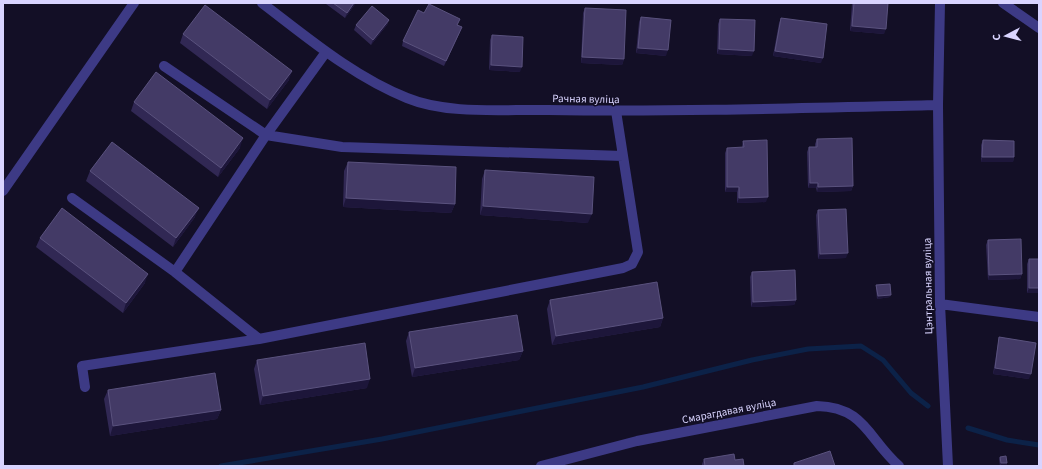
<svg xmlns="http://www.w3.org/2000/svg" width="1042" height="469" font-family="'Source Sans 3',sans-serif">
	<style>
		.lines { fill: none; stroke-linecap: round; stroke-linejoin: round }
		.stream { stroke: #0c2248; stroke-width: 5 }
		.minor { stroke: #3d3a85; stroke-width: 10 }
		.wall { fill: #312854 }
		.shaded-wall { fill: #1d163a }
		.building { fill: #433a66; stroke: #5a527e }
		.labels { text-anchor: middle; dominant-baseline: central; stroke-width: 3; stroke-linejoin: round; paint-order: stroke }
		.street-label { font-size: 11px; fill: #d9d4ff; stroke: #130f26 }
	</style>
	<rect width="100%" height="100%" fill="#130f26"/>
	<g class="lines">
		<!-- stream -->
		<path class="stream" d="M968,428L1007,440L1039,445
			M221,466L382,439L643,387L752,360L808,349L861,346L883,360L911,393L928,406"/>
		<!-- minor -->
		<path class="minor" d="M262,3C308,38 354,77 407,98C448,115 505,109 548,110C678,112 808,108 938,105
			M940,3L938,105L940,304L948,466
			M1003,3L1039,28
			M326,52L266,135L175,272L259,339L623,268L632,264L638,252L616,111
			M164,66L266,135L342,147L623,156
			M3,191L134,3
			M72,198L175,272
			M940,304L1039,317
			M85,387L82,366L259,339
			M541,466L637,441L817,406C865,407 868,439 899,466"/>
	</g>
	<!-- wall -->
	<path class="wall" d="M327,3H356L345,18L326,4Z
		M852,3H888L884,34L850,31Z
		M585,8L624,59L622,65L581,63L583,13Z
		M424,13L457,25L460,32L444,66L402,46L403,41Z
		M641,17L666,56L636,53L639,22Z
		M781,18L821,63L773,56L779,23Z
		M720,19L752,56L717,54L718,24Z
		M389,20L387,25L371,45L354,30L356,25Z
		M183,34L289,80L267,109L180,43Z
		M492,35L520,72L489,70L490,40Z
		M134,102L240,148L218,177L131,111Z
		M817,139L853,186L851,191L817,192L816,188H808L807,152L809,147H815V144Z
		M983,140L1014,157L1013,162H981V145Z
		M743,141L766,202L737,203V192H725V153L727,148H742V146Z
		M348,162L455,204L451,213L343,207L344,171Z
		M485,170L588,223L480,215L482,179Z
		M90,171L195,217L173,247L86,181Z
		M818,210L846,258L818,259L816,215Z
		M40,238L145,283L123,313L36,247Z
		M988,240L1022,274L1020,279L988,280L986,245Z
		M1029,259H1039V293H1027V264Z
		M752,272L796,300L794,305L751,307L750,277Z
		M876,285L890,297L877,299L876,288Z
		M550,300L663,318L660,327L552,345L547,309Z
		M409,332L523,351L519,360L412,377L406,341Z
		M999,337L1029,379L993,374L998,343Z
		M257,360L367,388L260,405L254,369Z
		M108,390L221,410L217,419L110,436L104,399Z
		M1000,457L1007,463L1006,466H1000L999,459Z
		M704,459L735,460L744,466H702V464Z"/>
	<!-- shaded-wall -->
	<path class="shaded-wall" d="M354,3H356L345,18L347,13Z
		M389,20L387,25L371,45L373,40Z
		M852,26L886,29L884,34L850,31Z
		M462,27L460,32L444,66L446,61Z
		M638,48L668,50L666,56L636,53Z
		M719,49L754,51L752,56L717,54Z
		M775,51L823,58L821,63L773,56Z
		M582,57L624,59L622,65L581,63Z
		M491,65L522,67L520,72L489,70Z
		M292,71L289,80L267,109L270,100Z
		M243,138L240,148L218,177L221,168Z
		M982,157H1014L1013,162H981Z
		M810,183H818L816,188H808Z
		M853,186L851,191L817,192L818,187Z
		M727,187H739L737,192H725Z
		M768,197L766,202L737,203L739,198Z
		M346,198L455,204L451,213L343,207Z
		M483,206L592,214L588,223L480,215Z
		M199,208L195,217L173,247L176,238Z
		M848,253L846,258L818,259L820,254Z
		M148,274L145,283L123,313L126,303Z
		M1022,274L1020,279L988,280L989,275Z
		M1029,288H1039V293H1027Z
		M891,295L890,297L877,299L878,296Z
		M796,300L794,305L751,307L753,302Z
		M663,318L660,327L552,345L556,336Z
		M523,351L519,360L412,377L415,368Z
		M995,368L1031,374L1029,379L993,374Z
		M370,379L367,388L260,405L263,396Z
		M221,410L217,419L110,436L113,426Z
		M1001,463H1007L1006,466H1000Z"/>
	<!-- building -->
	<path class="building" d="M333,3H354L347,13Z
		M854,3H888L886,29L852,26Z
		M429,4L460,19L457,25L462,27L446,61L403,41L418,10L424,13Z
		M205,5L292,71L270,100L183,34Z
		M372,6L389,20L373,40L356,25Z
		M585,8L626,10L624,59L582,57Z
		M641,17L671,20L668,50L638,48Z
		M781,18L827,24L823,58L775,51Z
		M720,19L755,20L754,51L719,49Z
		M492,35L523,37L522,67L491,65Z
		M156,72L243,138L221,168L134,102Z
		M852,138L853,186L818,187V183H810L809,147H817V139Z
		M767,140L768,197L739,198V187H727V148L744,147L743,141Z
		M983,140L1014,141V157H982Z
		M112,142L199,208L176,238L90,171Z
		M348,162L456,167L455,204L346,198Z
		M485,170L594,177L592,214L483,206Z
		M62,208L148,274L126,303L40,238Z
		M846,209L848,253L820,254L818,210Z
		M1021,239L1022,274L989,275L988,240Z
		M1029,259H1039V288H1029Z
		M795,270L796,300L753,302L752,272Z
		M657,282L663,318L556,336L550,300Z
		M890,284L891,295L878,296L876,285Z
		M517,315L523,351L415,368L409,332Z
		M999,337L1036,343L1031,374L995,368Z
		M365,343L370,379L263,396L257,360Z
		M215,373L221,410L113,426L108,390Z
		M830,451L835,466H794V463Z
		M734,454L735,460L743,459L744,466H705L704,459Z
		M1006,456L1007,463H1001L1000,457Z"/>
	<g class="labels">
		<!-- street labels -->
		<g class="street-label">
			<text transform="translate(586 99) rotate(1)">Рачная вуліца</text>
			<text transform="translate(928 286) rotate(-91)">Цэнтральная вуліца</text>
			<text transform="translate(729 411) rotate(-11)">Смарагдавая вуліца</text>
		</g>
	</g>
	<!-- border -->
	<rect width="1042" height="469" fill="none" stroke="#d9d4ff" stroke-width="8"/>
	<!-- north arrow -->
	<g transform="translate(1006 36) rotate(263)" stroke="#130f26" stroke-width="3" paint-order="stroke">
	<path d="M0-3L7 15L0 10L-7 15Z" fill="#d9d4ff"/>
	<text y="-6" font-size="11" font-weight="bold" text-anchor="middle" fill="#d9d4ff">С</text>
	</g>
</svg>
